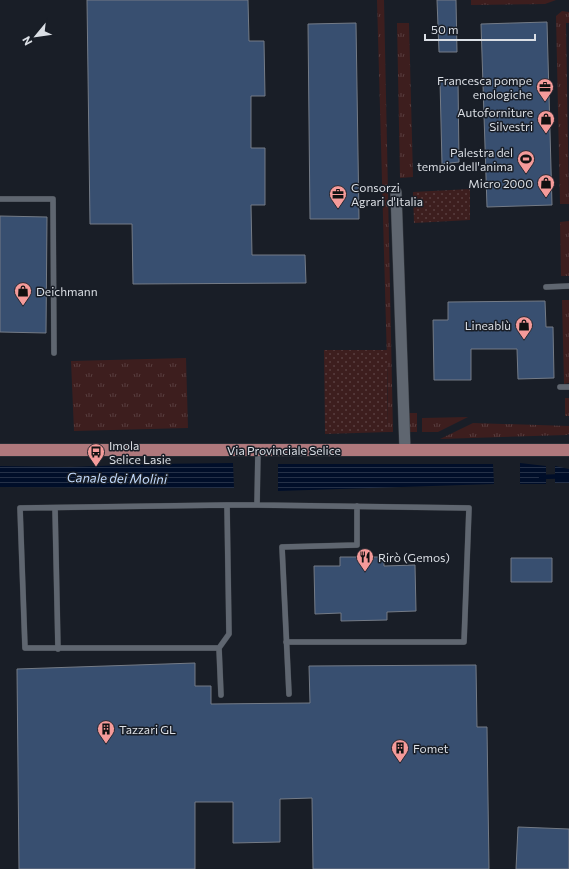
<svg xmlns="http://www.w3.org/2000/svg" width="569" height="869" font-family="Commissioner,sans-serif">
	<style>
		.grass { fill: url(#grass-tufts) }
		.park { fill: url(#park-dots) }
		.water { fill: url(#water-rules) }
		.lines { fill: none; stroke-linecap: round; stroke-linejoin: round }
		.stream { stroke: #000e29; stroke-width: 4.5 }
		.building { fill: #384f70; stroke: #747b86 }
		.lane-casing { stroke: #383c42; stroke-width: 6 }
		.street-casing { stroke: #383c42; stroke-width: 12 }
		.primary-casing { stroke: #383c42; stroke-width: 13 }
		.lane { stroke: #5f6670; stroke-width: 5.5 }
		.street { stroke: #5f6670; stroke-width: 11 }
		.primary { stroke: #af787c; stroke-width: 12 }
		.labels { text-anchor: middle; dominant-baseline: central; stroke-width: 3; stroke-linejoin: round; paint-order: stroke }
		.poi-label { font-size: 12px; fill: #dbdfe5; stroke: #191e27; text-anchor: start }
		.street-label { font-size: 12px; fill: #dbdfe5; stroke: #191e27 }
		.water-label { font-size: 13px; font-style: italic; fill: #c3dbfe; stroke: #191e27 }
	</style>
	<defs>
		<pattern id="grass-tufts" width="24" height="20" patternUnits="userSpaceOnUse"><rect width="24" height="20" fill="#3d1e1e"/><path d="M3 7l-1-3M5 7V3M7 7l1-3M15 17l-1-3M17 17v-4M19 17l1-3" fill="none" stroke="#583e3f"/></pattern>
		<pattern id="park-dots" width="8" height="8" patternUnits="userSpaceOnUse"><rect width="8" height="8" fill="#3d1e1e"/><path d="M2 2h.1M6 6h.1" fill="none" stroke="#583e3f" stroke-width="1.8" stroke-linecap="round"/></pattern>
		<pattern id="water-rules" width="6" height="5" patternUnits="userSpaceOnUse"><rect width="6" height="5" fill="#000e29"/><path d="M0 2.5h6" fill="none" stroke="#253148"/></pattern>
	</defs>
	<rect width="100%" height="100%" fill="#191e27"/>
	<!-- grass -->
	<path class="grass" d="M377,0H384L393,432H388V397Z
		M471,0H556L545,4L471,5Z
		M562,11L569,12V23H566L569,204H560L556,16Z
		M397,23H409L413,177L400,178Z
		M569,221V276H561L560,222Z
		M562,300H569V383L564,384Z
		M186,358L188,428L74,431L71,361Z
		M565,398H569V416H565Z
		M409,413H417V432H410Z
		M468,417L438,432H422V418Z
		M473,423L569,426V434L567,435L440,439Z"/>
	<!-- park -->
	<path class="park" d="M470,189V220L414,223L413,192Z
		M324,350H387L388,432L325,434Z"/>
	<!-- water -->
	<path class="water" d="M233,463L234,488L0,487V466L70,467L153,464Z
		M520,463L546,466V484H520Z
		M278,464H493L494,484L278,491Z
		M555,466L569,469V483H555Z"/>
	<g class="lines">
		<!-- stream -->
		<path class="stream" d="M541,477L569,476"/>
	</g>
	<!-- building -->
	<path class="building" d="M87,0H248L249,41H264L265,96H251V148H265V205H251L252,255H305L306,283L133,284L132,224H90Z
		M437,0H456L457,52H439Z
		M547,22L552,205L487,207L481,24Z
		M356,23L359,219H310L308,24Z
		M458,80L459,162L442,164L440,81Z
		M0,216L47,217L46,333L0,332Z
		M545,301L546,327H553L554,378L518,379L517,349H471V380H434L433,320H448V302Z
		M340,557H384V566L415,565L416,611L387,612V620L341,621V613L315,614L314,566H340Z
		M511,558H552V582H511Z
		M195,663V686H211V704L310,703L309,666L476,665L477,727H487L489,869H313L312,798L280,799V842L233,843V802H195V869H19L17,669Z
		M518,827L569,829V869H516Z"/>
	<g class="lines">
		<!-- lane casing -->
		<g class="lane-casing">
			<path id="lane" d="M0,199H53L54,353
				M546,287L569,286
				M560,387H569
				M227,505H257L258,450
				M257,505L469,508L464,642H286
				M55,508L58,649
				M219,648L229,634L227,505L20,508L25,648H219L221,695
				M289,694L282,547L357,545V506"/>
		</g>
		<!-- street casing -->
		<g class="street-casing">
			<path id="street" d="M396,192L405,450"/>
		</g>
		<!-- primary casing -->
		<g class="primary-casing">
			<path id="primary" d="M0,450H569"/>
		</g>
		<!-- lane -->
		<use href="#lane" class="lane"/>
		<!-- street -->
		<use href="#street" class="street"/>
		<!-- primary -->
		<use href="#primary" class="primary"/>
	</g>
	<!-- icons -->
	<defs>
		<g id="office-pin" transform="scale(0.9)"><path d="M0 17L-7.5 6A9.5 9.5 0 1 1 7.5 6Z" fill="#f59b9a" stroke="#191e27"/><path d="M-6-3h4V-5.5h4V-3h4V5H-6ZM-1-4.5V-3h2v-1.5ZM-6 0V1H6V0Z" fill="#111"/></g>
		<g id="shop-pin" transform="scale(0.9)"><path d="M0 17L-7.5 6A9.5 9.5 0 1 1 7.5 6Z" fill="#f59b9a" stroke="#191e27"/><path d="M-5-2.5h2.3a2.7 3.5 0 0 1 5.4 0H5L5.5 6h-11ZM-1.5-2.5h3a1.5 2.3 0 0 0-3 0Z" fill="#111"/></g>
		<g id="stadium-pin" transform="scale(0.9)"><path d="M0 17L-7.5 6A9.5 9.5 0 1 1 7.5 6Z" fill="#f59b9a" stroke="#191e27"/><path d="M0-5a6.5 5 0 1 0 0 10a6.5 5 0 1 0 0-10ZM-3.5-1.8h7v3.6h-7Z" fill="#111"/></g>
		<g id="bus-pin" transform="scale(0.9)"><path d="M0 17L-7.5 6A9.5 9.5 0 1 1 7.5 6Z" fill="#f59b9a" stroke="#191e27"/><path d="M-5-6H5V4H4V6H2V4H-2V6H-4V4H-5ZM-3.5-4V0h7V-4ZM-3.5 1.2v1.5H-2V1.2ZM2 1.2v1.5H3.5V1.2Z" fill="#111"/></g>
		<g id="restaurant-pin" transform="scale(0.9)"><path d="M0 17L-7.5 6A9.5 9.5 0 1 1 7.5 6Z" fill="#f59b9a" stroke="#191e27"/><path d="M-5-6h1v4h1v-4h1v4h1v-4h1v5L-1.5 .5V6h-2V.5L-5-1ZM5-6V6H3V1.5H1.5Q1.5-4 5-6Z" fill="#111"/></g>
		<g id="building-pin" transform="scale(0.9)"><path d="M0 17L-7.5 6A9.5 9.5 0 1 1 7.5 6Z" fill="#f59b9a" stroke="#191e27"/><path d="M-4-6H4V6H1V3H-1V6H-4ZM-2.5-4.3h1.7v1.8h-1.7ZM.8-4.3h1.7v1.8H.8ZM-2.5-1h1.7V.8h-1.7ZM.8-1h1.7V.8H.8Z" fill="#111"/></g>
	</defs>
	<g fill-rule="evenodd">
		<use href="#office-pin" x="545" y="87"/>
		<use href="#shop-pin" x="546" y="119"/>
		<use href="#stadium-pin" x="526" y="159"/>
		<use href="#shop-pin" x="546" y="183"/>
		<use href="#office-pin" x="338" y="194"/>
		<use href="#shop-pin" x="23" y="291"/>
		<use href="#shop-pin" x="524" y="325"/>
		<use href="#bus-pin" x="96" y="452"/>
		<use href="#restaurant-pin" x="365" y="557"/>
		<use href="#building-pin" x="106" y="729"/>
		<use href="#building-pin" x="400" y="748"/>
	</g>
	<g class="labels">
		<!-- poi labels -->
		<g class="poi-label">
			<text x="532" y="80" text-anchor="end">Francesca pompe<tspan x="532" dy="14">enologiche</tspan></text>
			<text x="533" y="112" text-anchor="end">Autoforniture<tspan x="533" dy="14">Silvestri</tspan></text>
			<text x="513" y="152" text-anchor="end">Palestra del<tspan x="513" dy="14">tempio dell'anima</tspan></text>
			<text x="533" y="183" text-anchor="end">Micro 2000</text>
			<text x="351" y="187">Consorzi<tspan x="351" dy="14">Agrari d'Italia</tspan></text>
			<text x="36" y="291">Deichmann</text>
			<text x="511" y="325" text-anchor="end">Lineablù</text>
			<text x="109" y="445">Imola<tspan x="109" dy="14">Selice Lasie</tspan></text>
			<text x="378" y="557">Rirò (Gemos)</text>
			<text x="119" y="729">Tazzari GL</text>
			<text x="413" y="748">Fomet</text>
		</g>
		<!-- street labels -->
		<g class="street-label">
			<text x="284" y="450">Via Provinciale Selice</text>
		</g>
		<!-- water labels -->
		<g class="water-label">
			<text transform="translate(117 478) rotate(1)">Canale dei Molini</text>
		</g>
	</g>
	<!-- north arrow -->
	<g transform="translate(36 36) rotate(241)" stroke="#191e27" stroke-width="3" paint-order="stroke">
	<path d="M0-3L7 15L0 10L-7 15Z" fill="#dbdfe5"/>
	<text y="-6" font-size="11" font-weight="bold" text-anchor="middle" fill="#dbdfe5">N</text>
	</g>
	<!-- scale -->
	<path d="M425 34v6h110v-6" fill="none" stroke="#dbdfe5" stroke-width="2"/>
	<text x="431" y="34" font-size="12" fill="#dbdfe5" stroke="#191e27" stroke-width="3" paint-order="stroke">50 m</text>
</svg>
